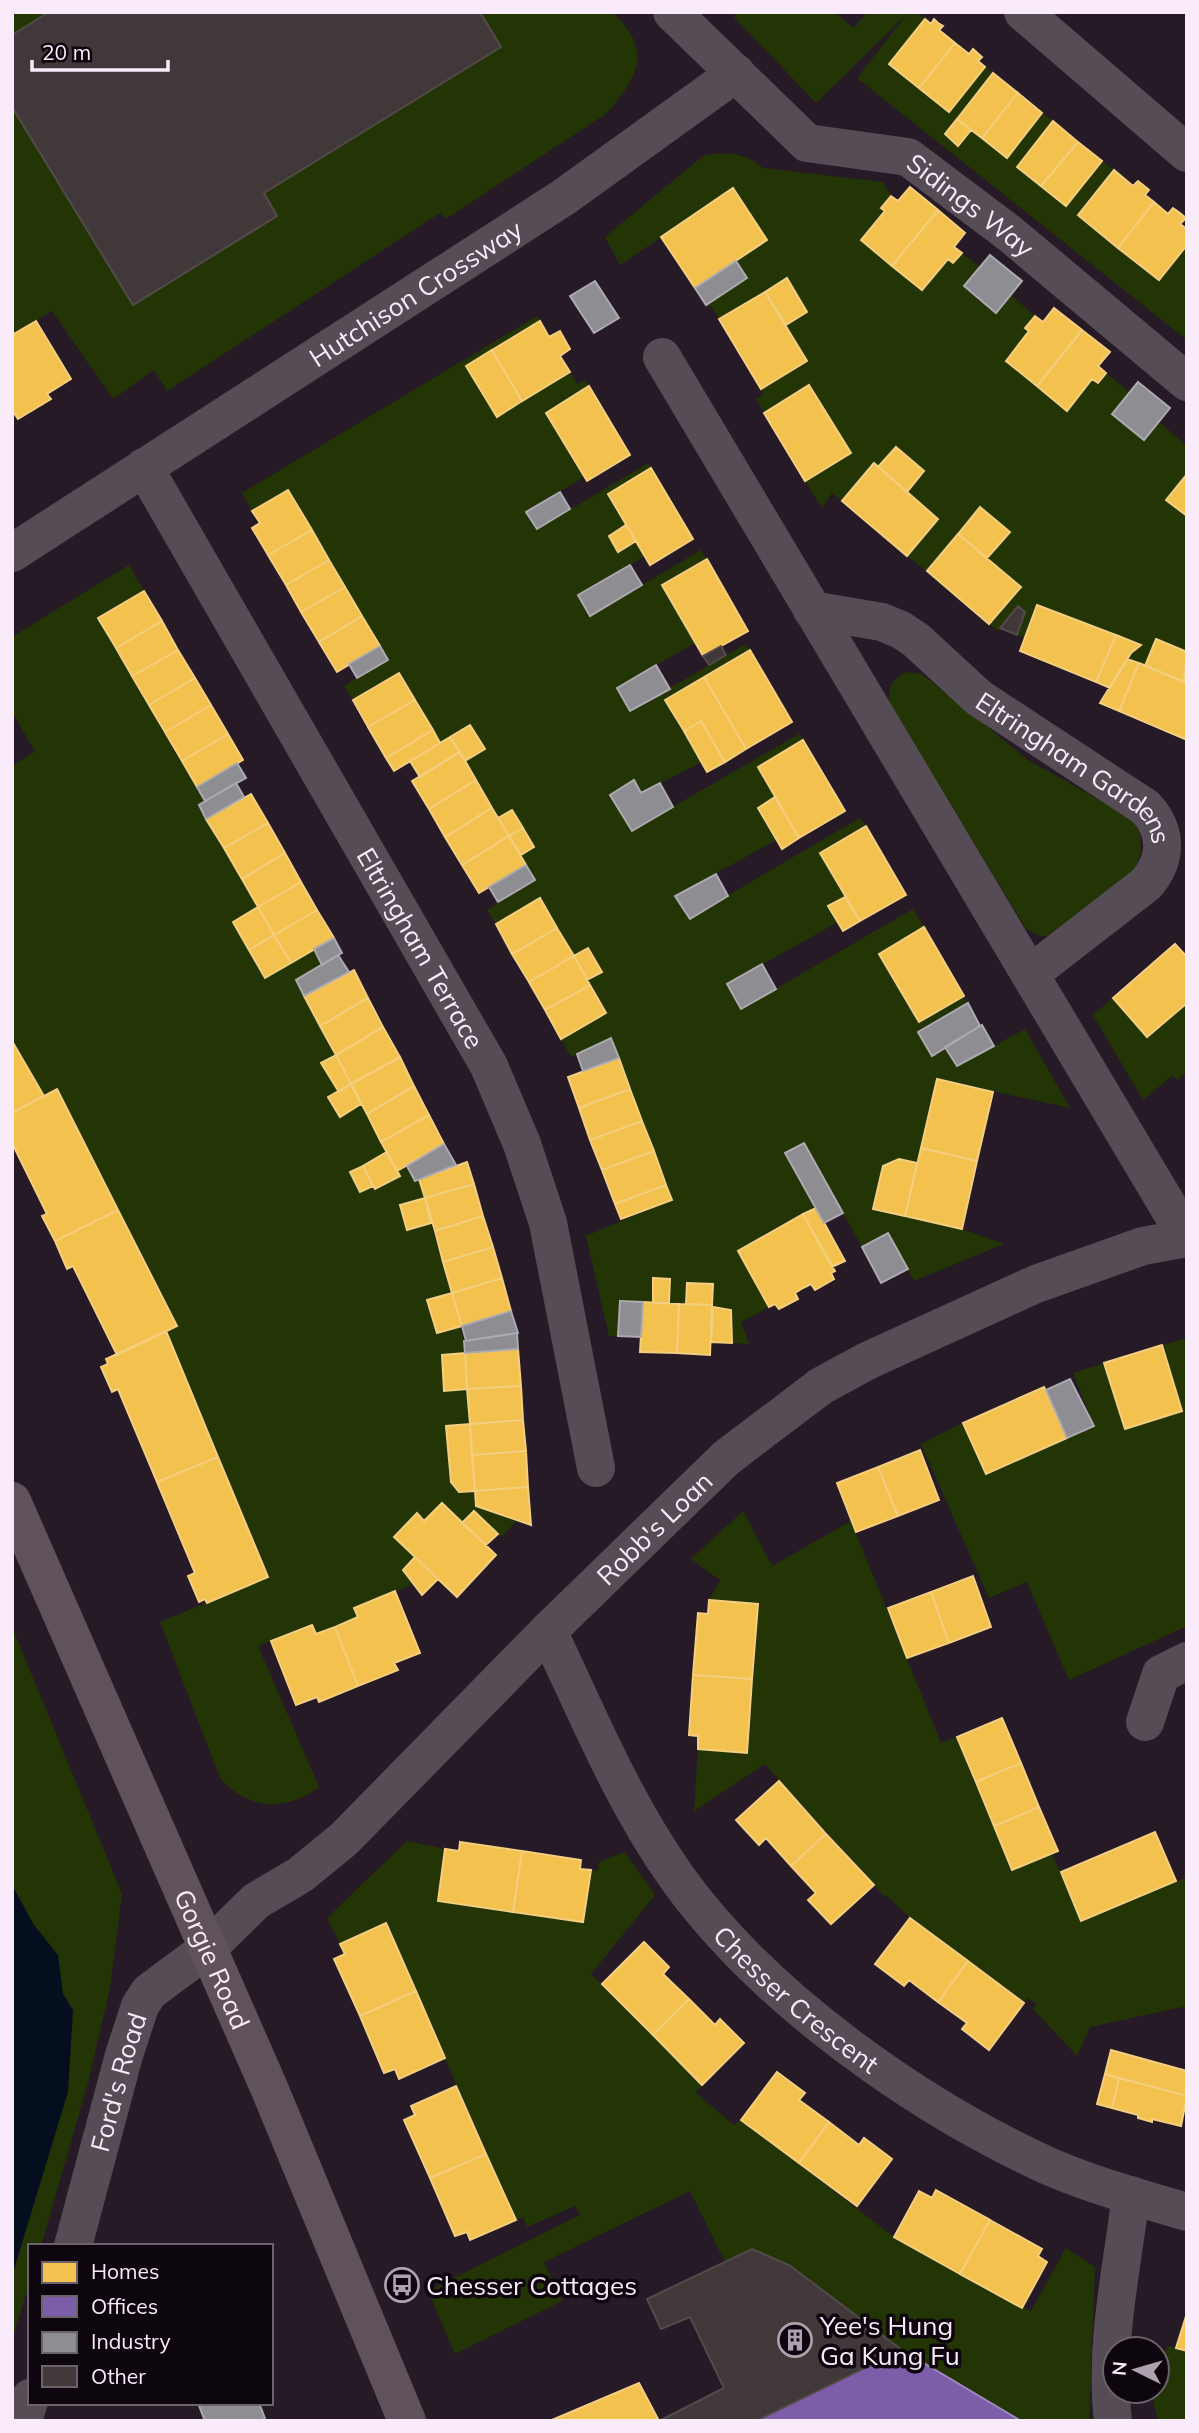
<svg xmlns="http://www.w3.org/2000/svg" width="1199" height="2433" font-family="Mulish,sans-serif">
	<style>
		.green { fill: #243505 }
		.water { fill: #040e1e }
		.homes { fill: #f2c14e; stroke: #f4ce81; stroke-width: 2 }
		.offices { fill: #7b5ea7; stroke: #a188c0; stroke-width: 2 }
		.industry { fill: #8d8d92; stroke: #ada9b1; stroke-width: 2 }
		.building { fill: #41383a; stroke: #534a4b; stroke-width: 2 }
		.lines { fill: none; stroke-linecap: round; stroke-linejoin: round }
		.street { stroke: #564c56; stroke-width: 38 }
		.primary { stroke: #5f525a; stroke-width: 38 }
		.labels { text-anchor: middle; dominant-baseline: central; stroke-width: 7; stroke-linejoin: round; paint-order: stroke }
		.street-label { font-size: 26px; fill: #f9ebf9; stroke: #0d060e }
		.poi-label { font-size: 26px; fill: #f9ebf9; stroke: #0d060e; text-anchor: start }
	</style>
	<rect width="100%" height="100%" fill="#261a26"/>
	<!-- green -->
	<path class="green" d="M12,12H612C653,49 639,76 607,113L446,219L440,213L167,391L154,370L113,399L52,311L12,335Z
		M738,12H835L853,28L868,12H917L925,19L890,65L949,112L985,67L993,73L945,134L958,145L971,130L1007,158L1042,113L1053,121L1018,167L1066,206L1102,161L1114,170L1078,215L1158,280L1187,245V340L857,78L907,14L816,103L734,17Z
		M713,154C733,152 748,155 763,168L883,182L891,196L881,208L885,211L861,241L922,290L948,259L953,263L962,253L980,267L964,287L996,312L1011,295L1035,316L1025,328L1029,331L1006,361L1067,410L1092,379L1098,383L1106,373L1129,392L1112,414L1159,422L1187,446V474L1166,500L1187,516V652L1156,639L1145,666L1127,659L1140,645L1038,605L1025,638L1017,635L1025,612L1018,606L998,631L989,624L1021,587L987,558L1009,532L980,508L927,571L907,556L938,519L907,492L896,447L878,467L874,463L842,501L832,493L822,508L805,481L850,453L810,386L764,413L756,399L764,394L761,389L807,361L786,325L807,311L787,278L719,319L712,307L706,305L747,278L736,261L733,189L620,265L605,237L703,156Z
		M537,316L540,321L466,366L497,417L570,372L577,384L585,380L589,386L546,413L584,477L527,512L538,529L648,463L651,468L608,494L626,525L609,536L618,552L636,541L645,556L578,595L590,616L701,550L707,559L662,585L695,643L617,687L630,711L746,644L750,650L666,700L702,762L641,793L634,780L610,795L631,831L799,734L803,740L758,767L775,797L758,808L776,840L675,896L689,918L860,818L866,826L820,853L845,897L829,907L838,922L728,984L741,1009L913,909L924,927L879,955L919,1022L964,996L968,1003L918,1032L932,1055L945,1047L957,1066L1025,1029L1070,1108L937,1079L917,1163L899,1159L874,1208L962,1229L1004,1244L914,1281L888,1233L862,1247L804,1143L786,1153L816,1208L738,1251L769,1307L741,1322L749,1344L732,1343V1315L728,1308L713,1307V1284L687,1283L686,1304L669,1303L670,1280L654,1278L653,1303L620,1301L618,1336H609L586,1236L672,1200L611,1038L571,1057L561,1039L606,1013L587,980L602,971L588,948L574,956L540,898L496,924L487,910L535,880L521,855L533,847L498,818L465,761L485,749L470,725L440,743L399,673L353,700L344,686L388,659L288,490L252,511L242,493Z
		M129,565L144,591L99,619L197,787L205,801L199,806L258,907L314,949L322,965L296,981L336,1055L322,1063L339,1092L328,1098L340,1116L361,1104L387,1152L350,1173L360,1192L373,1186L375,1189L399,1176L397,1171L407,1166L414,1180L419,1179L425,1198L400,1206L407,1230L431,1223L452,1293L427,1300C458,1323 461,1316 465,1353L442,1356L444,1391L467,1389L470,1424L447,1426L451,1482L459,1492L475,1491L476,1506L516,1521L502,1537L474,1511L462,1523L424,1521L417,1513L394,1537L415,1557L403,1570L412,1585L354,1608L358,1617L316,1634L311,1625L258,1646L319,1787C286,1812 248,1810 220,1778L160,1622L268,1577L166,1331L176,1326L57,1089L44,1096L12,1041V766L35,751L12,712V637Z
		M907,672L922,674L1028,760L1119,811L1133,822L1140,833L1141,852L1135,869L1048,936H1040L1026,929L891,706C886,690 892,678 907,672Z
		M1113,998L1147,1037L1187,1003V1072L1177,1080L1173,1075L1143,1100L1093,1015Z
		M1187,1338V1626L1069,1680L1027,1582L989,1598L921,1444L963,1423L986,1474L1094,1426L1073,1373L1104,1363L1125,1429L1182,1411L1162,1345Z
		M743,1511L772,1566L851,1521L941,1743L957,1737L1012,1870L1052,1854L1082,1921L1187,1877V2006L1090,2027L1077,2056L1033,2009L1037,2004L1028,1998L1024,2003L910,1918L886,1895L884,1896L765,1764L694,1811L698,1749L747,1752L758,1605L709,1600L720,1580L691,1559Z
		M12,1627L122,1894L110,1988L88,2083L41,2246H30V2281L12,2340Z
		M407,1841L445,1849L439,1901L583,1922L591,1870L598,1871L599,1862L625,1852L655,1895L591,1974L702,2085L696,2093L734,2125L741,2120L894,2237L1031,2311L1066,2248L1095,2267L1089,2421H1021L902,2350L789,2265L752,2249L726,2264L690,2191L544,2262L562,2301L455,2354L428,2291L580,2215L575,2206L527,2227L523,2217L516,2220L386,1924L340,1944L327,1918Z
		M1168,2346L1187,2351V2421H1158L1151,2391H1157V2349L1166,2351Z"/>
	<!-- water -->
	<path class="water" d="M12,1885L34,1925L58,1955L63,1994L73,2010L68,2092L12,2276Z"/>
	<!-- homes -->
	<path class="homes" d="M925,19L931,24L934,19L938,23L943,26L939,30L955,43L919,88L889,64Z
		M955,43L969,54L973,49L982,57L978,61L985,67L949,112L919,88Z
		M993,73L1018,93L982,138L957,119Z
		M1018,93L1042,113L1007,158L982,138Z
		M957,119L971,130L958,146L945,134Z
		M1053,121L1078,142L1041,186L1017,167Z
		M1078,142L1102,161L1066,206L1041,186Z
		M1114,170L1133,186L1138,181L1143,185L1149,190L1145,195L1154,202L1118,248L1078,215Z
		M910,187L938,210L892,266L861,240L885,211L881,208L891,196L898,201Z
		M733,188L767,240L695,288L661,237Z
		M1154,202L1168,214L1173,208L1180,213L1186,218L1180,224L1187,229V245L1159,280L1118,248Z
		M938,210L965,233L954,247L962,253L953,263L948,259L922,290L892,266Z
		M787,278L807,312L786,325L765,292Z
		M765,292L807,361L761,389L719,319Z
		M1054,308L1082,330L1037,386L1006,361L1029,331L1025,328L1035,316L1043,322Z
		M36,321L71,379L47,394L51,399L18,419L12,410V335Z
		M540,321L549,337L560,331L570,349L560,356L570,372L522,401L492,350Z
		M1082,330L1110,352L1098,366L1106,373L1098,383L1092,379L1067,411L1037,386Z
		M492,350L522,401L497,417L466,366Z
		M809,385L851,453L805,481L764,413Z
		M589,386L630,455L587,481L546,413Z
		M896,447L924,471L907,492L878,467Z
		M874,463L938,519L907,556L842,501Z
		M651,468L693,539L650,565L608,494Z
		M1187,474V516L1166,500Z
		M288,490L312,530L268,555L252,528L260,523L252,511Z
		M980,507L1010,532L987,558L958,534Z
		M626,525L636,541L618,552L609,536Z
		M312,530L329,560L286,585L268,555Z
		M958,534L1021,587L989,624L927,571Z
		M707,559L748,631L703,656L662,585Z
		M329,560L345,587L301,612L286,585Z
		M345,587L362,616L319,642L301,612Z
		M144,591L162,621L116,648L98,618Z
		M1037,605L1116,635L1096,682L1020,651Z
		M362,616L380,646L337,672L319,642Z
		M162,621L178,650L132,676L116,648Z
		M1116,635L1141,645L1131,653L1110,688L1096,682Z
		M1156,639L1187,652L1184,682L1145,666Z
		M178,650L195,678L149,705L132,676Z
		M750,650L792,722L746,749L704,677Z
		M1127,659L1139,663L1119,711L1100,703Z
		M1139,663L1187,683V740L1119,711Z
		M399,673L415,700L368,727L353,700Z
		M704,677L746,749L725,762L701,721L684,731L665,700Z
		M195,678L211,705L165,732L149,705Z
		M415,700L433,730L386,758L368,727Z
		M211,705L228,734L182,761L165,732Z
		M701,721L725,762L707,772L684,731Z
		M470,725L485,749L465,761L450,737Z
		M433,730L440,743L394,771L386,758Z
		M228,734L243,760L197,787L182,761Z
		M450,737L460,752L420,777L410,761Z
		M803,740L845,811L799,838L758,767Z
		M460,752L476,780L429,809L412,781Z
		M476,780L492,808L445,837L429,809Z
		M251,794L268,823L224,848L206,819Z
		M775,797L799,838L782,849L758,808Z
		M492,808L509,836L462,865L445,837Z
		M512,810L523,828L509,836L498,818Z
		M268,823L285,853L242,879L224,848Z
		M866,826L906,895L860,921L820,853Z
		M523,828L534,847L521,855L509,836Z
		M509,836L526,865L479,893L462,865Z
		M285,853L301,882L258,907L242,879Z
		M301,882L317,910L274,935L258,907Z
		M845,897L860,921L843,931L828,906Z
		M540,898L557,928L512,954L496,924Z
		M258,907L274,935L249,950L233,922Z
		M317,910L334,938L291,963L274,935Z
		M924,927L964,996L919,1022L879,954Z
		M557,928L574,956L529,982L512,954Z
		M274,935L291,963L265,978L249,950Z
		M1175,944L1187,957V1003L1147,1037L1113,998Z
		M588,948L602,972L587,980L574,956Z
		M574,956L590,985L545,1010L529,982Z
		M354,970L368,998L320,1026L304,996Z
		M590,985L606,1013L561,1039L545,1010Z
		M368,998L383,1027L336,1055L320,1026Z
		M383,1027L400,1057L351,1084L336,1055Z
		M12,1041L44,1096L12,1113Z
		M336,1055L351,1084L339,1092L321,1063Z
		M400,1057L414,1086L367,1114L351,1084Z
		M619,1058L630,1089L579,1108L568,1077Z
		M937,1079L993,1092L977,1161L921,1148Z
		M351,1084L361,1104L340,1117L328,1097Z
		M414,1086L429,1115L381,1142L367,1114Z
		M57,1089L118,1210L55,1241L42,1216L47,1214L12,1143V1113Z
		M630,1089L642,1121L590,1140L579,1108Z
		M429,1115L444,1144L397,1171L381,1142Z
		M642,1121L654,1151L602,1170L590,1140Z
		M921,1148L977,1161L962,1229L905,1216Z
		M654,1151L666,1185L615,1204L602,1170Z
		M387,1152L400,1176L375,1189L363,1166Z
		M899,1159L917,1163L905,1216L873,1209L883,1166Z
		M467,1162L474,1184L425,1198L419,1179Z
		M363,1166L373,1186L360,1192L350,1172Z
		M474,1184L483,1216L435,1231L425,1198Z
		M666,1185L672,1200L621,1219L615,1204Z
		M425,1198L431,1223L407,1230L400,1205Z
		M816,1208L845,1261L832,1267L803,1214Z
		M118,1210L177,1326L117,1355L73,1266L67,1269L55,1241Z
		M803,1214L835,1271L831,1273L834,1279L815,1290L811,1284L803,1288L795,1293L798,1299L779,1309L775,1304L769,1307L738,1251Z
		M483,1216L493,1247L443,1262L435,1231Z
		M493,1247L502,1278L452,1293L443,1262Z
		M502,1278L511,1311L462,1326L452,1293Z
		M653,1278L670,1279L669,1303H653Z
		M687,1283L713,1284L712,1305L686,1304Z
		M452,1293L462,1326L437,1333L427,1300Z
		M643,1302L679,1304L677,1353L640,1352Z
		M679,1304L712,1305L710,1355L677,1353Z
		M713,1307L731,1310L732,1343L711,1342Z
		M166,1331L218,1457L157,1482L118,1389L112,1392L101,1367L108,1364L106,1359Z
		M1162,1345L1182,1411L1125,1429L1104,1363Z
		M518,1349L521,1386L467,1389L465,1353Z
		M465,1353L467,1389L444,1391L442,1355Z
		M521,1386L523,1420L470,1424L467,1389Z
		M1044,1387L1067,1438L986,1474L963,1423Z
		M523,1420L526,1451L472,1455L470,1424Z
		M470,1424L475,1491L459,1492L451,1482L446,1426Z
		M920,1450L939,1500L898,1516L878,1467Z
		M526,1451L528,1487L475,1491L472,1455Z
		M218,1457L268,1577L207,1603L205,1599L199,1602L188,1576L195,1573L157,1482Z
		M878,1467L898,1516L856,1532L837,1483Z
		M528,1487L531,1525L476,1506L475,1491Z
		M442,1503L496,1555L457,1597L394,1537L417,1513L424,1521Z
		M474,1511L498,1534L486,1545L462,1523Z
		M415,1557L438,1579L422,1595L403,1570Z
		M973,1576L991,1627L949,1643L931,1592Z
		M395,1591L420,1653L394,1663L398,1670L358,1686L335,1627L358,1617L354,1608Z
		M931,1592L949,1643L907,1658L888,1608Z
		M709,1600L758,1604L752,1679L693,1675L698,1613L708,1614Z
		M312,1625L316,1634L335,1627L358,1686L319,1702L317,1697L296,1705L271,1641Z
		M693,1675L752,1679L747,1753L698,1749V1736L689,1735Z
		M1002,1718L1021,1763L976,1782L957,1737Z
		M1021,1763L1039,1807L994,1826L976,1782Z
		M779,1781L826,1834L791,1866L766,1838L759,1845L736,1820Z
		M1039,1807L1058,1851L1012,1870L994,1826Z
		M1155,1832L1176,1881L1081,1921L1061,1872Z
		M826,1834L874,1885L831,1924L808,1900L816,1893L791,1866Z
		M460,1842L522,1851L513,1912L438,1901L445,1849L459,1851Z
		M522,1851L581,1860L580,1869L591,1870L583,1922L513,1912Z
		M910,1918L968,1961L938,2002L909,1980L904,1986L875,1964Z
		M386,1923L416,1991L360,2016L334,1959L345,1954L340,1944Z
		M644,1942L669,1967L663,1974L689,1999L653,2035L602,1984Z
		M968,1961L1024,2003L989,2050L962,2029L967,2023L938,2002Z
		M416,1991L445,2058L399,2079L395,2069L384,2073L360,2016Z
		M689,1999L715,2025L720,2019L744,2043L702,2085L653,2035Z
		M1111,2050L1187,2071V2096L1105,2074Z
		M777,2072L805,2093L799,2100L829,2122L799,2163L741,2120Z
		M1105,2074L1119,2078L1112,2108L1097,2104Z
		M1119,2078L1187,2096L1181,2126L1152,2119V2122L1138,2118V2115L1112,2108Z
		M456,2086L486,2154L430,2178L404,2120L415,2115L411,2106Z
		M829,2122L859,2145L864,2138L892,2159L857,2206L799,2163Z
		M486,2154L516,2220L470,2240L467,2232L455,2236L430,2178Z
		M936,2190L990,2220L960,2274L894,2237L919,2191L932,2198Z
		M990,2220L1042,2249L1038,2256L1047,2262L1022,2308L960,2274Z
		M1187,2313V2351L1176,2348Z
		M639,2383L659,2421H550L552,2420Z"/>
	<!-- offices -->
	<path class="offices" d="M902,2350L1021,2421H756Z"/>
	<!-- industry -->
	<path class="industry" d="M990,255L1022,281L996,313L964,286Z
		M736,261L747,278L706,305L695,288Z
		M595,281L619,318L594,333L570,296Z
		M1138,382L1170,408L1144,440L1112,414Z
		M560,492L570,509L537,529L526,512Z
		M630,565L642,585L590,616L578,595Z
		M380,646L388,660L357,678L349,664Z
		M656,665L670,689L630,711L617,688Z
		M237,763L246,778L205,801L197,787Z
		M634,780L641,793L660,783L673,807L632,831L610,795Z
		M236,783L244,797L206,819L199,805Z
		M526,865L535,880L498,902L489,887Z
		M716,874L728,896L690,919L675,896Z
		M334,938L342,953L322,965L314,949Z
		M338,955L349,972L304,996L296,980Z
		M762,964L776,989L741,1009L727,984Z
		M968,1003L980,1026L932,1056L918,1032Z
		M982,1025L994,1046L957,1066L945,1047Z
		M611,1038L619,1058L583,1071L577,1054Z
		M804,1143L843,1213L824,1223L785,1153Z
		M444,1144L456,1165L415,1181L407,1166Z
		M888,1233L908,1269L881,1283L862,1247Z
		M620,1301L643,1302L641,1337L618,1336Z
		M511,1311L518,1333L466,1341L462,1326Z
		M517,1333L518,1349L465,1353L464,1341Z
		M1070,1379L1094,1426L1067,1438L1046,1390Z
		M198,2403H259L266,2421H205Z"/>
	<!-- building -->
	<path class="building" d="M49,12H480L501,47L264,193L277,216L133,305L12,107V35Z
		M1018,606L1025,612L1017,635L1000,628Z
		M721,646L726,655L709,665L703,656Z
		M752,2249L789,2265L902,2350L756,2421H659L724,2388L690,2317L661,2329L647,2299Z"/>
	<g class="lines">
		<!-- street -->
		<g class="street">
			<path id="s1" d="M672,12L807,143L908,157L1009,233L1187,382"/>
			<path d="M1023,12L1187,153"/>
			<path d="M662,357L1187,1238"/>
			<path id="s2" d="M144,467L489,1066L522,1144L548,1223L596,1468"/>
			<path id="s3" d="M12,553L564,197L736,73"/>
			<path id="s4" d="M812,610L882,622L901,630L916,640L979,698L1145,807C1168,831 1167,860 1146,884L1030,974"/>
			<path id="s5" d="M548,1631C588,1715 623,1802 678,1879C763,1997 914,2104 1046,2165C1091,2185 1140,2198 1187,2212"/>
			<path d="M1145,1722L1161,1674L1187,1661"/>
			<path id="s6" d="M73,2246L124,2055L140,2006L149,1992L207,1949L256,1901L300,1875L344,1839L548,1631L726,1458L821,1386L867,1361L1036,1284L1143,1246L1187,1238"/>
			<path d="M23,2421L30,2398"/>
			<path d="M1113,2421C1104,2347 1122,2268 1131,2195"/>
		</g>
		<!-- primary -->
		<path class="primary" id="s7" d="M12,1501L270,2090L407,2421"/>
	</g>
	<!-- icons -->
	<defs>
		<g id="bus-ring" transform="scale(1.75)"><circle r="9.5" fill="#0d060e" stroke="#afa2af" stroke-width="1.5"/><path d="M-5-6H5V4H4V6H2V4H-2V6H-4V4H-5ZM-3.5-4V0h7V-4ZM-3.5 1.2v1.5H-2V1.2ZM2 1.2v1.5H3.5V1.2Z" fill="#afa2af"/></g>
		<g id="building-ring" transform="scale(1.75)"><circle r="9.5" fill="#0d060e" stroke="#afa2af" stroke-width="1.5"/><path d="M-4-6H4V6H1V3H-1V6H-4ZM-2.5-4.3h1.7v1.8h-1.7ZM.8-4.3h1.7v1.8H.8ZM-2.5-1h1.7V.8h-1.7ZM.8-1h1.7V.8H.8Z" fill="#afa2af"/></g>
	</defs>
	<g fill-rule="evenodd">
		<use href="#bus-ring" x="402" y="2285"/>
		<use href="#building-ring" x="795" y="2340"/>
	</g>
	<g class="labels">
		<!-- street labels -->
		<g class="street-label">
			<text stroke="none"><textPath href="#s1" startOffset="369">Sidings Way</textPath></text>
			<text stroke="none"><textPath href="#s3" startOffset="480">Hutchison Crossway</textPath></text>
			<text stroke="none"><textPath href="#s4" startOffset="315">Eltringham Gardens</textPath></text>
			<text stroke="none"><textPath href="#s2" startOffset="555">Eltringham Terrace</textPath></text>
			<text stroke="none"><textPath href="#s6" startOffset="954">Robb's Loan</textPath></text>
			<text stroke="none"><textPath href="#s7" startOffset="500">Gorgie Road</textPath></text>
			<text stroke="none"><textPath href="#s5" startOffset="450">Chesser Crescent</textPath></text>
			<text stroke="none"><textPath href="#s6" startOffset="170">Ford's Road</textPath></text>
		</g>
		<!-- poi labels -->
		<g class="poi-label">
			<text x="426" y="2285">Chesser Cottages</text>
			<text x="820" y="2325">Yee's Hung<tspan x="820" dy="30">Ga Kung Fu</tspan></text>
		</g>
	</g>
	<!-- border -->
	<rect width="1199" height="2433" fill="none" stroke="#f9ebf9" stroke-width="28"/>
	<!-- legend -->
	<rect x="28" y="2244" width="245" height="161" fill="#0d060e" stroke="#6b626c" stroke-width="2"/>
	<rect x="42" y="2262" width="35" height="21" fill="#f2c14e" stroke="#6b626c" stroke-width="2"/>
	<text x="91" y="2279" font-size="21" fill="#f9ebf9">Homes</text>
	<rect x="42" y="2296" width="35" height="21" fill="#7b5ea7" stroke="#6b626c" stroke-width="2"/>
	<text x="91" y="2314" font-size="21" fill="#f9ebf9">Offices</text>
	<rect x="42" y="2332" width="35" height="21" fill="#8d8d92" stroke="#6b626c" stroke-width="2"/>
	<text x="91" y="2349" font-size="21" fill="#f9ebf9">Industry</text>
	<rect x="42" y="2366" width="35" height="21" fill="#41383a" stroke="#6b626c" stroke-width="2"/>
	<text x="91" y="2384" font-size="21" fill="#f9ebf9">Other</text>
	<!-- north arrow -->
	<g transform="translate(1136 2370) rotate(275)"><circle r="33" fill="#0d060e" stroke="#6b626c" stroke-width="2"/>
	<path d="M0-5L12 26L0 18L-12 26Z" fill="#afa2af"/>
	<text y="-10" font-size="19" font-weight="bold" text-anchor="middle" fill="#f9ebf9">N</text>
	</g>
	<!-- scale -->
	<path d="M32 60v10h136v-10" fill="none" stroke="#f9ebf9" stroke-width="3.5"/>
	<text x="42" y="60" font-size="21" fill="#f9ebf9" stroke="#0d060e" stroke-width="5" paint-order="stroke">20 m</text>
</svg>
